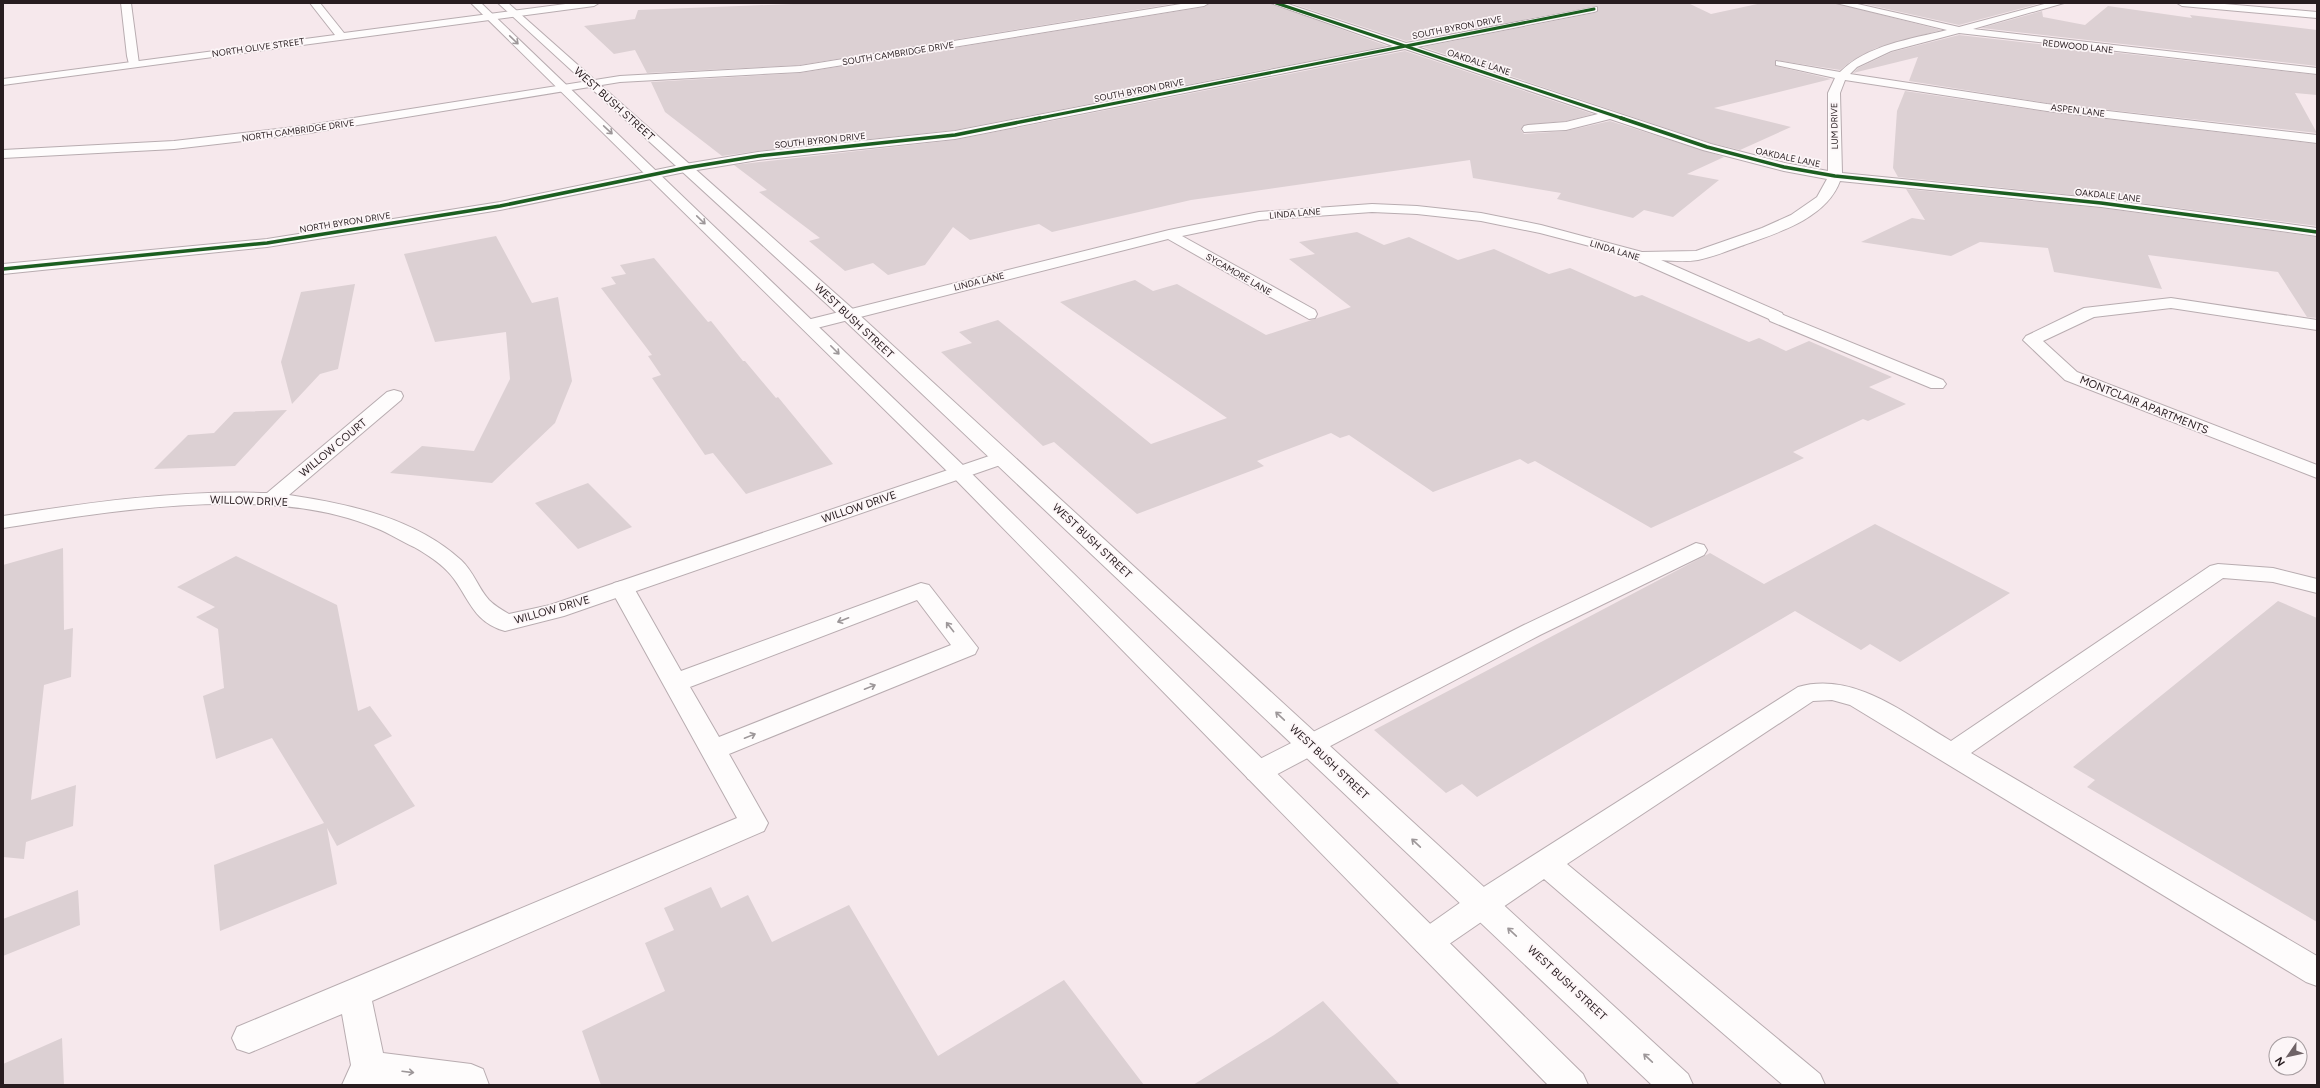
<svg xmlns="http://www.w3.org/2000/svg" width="2320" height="1088" font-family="Figtree,sans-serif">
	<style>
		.building { fill: #dcd0d3 }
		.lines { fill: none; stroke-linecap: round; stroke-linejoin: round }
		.lane-casing { stroke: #b8acb0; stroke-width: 2 }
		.street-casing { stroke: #b8acb0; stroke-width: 2 }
		.secondary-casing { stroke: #b8acb0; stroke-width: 2 }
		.lane { fill: #fefcfc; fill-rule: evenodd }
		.street { fill: #fefcfc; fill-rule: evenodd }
		.secondary { fill: #fefcfc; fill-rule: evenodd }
		.cycleway-far1-casing { stroke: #fcf5f7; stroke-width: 4 }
		.cycleway-casing { stroke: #fcf5f7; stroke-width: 5 }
		.cycleway-far1 { stroke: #1b5e20; stroke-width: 3 }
		.cycleway { stroke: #1b5e20; stroke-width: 3.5 }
		.oneway { stroke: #9d9799 }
		.labels { text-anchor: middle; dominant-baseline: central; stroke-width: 3.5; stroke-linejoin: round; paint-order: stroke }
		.far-street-label { font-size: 9px; fill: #271c1f; stroke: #fcf5f7 }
		.street-label { font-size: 11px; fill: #271c1f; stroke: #fcf5f7 }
	</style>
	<rect width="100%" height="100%" fill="#f6e8ec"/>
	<!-- building -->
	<path class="building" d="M818,3H1178L800,65L647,73L635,50L614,54L584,26L635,19L638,10Z
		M1210,3H1270L1387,46L955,130L758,151L722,156L665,112L651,82L800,73L1204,7Z
		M1290,3H1688L1711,14L1762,3H1835L1941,30L1876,48L1850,62L1840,70L1775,60L1776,66L1831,79L1714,108L1791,127L1740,150L1711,143L1423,47L1594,13L1598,12V6L1406,41Z
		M1860,3H2041L1959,25Z
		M2108,6L2192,18L2190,15L2317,30V66L1981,28L2042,11L2043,17L2085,25Z
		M1959,35L2317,75V95L2295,93L2317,133L2047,103L1909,81L1918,57L1853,73L1858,68L1892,52Z
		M1405,51L1593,114L1566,121L1524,125L1521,130L1524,134L1566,131L1610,121L1724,157L1687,174L1719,180L1673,217L1644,210L1633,218L1557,199L1561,193L1473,178L1470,160L1191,200L1052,232L1039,224L970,240L953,227L925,265L888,275L873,263L845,271L809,241L820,238L759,192L767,190L734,165L955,140Z
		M1905,91L2047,112L2317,144V226L2101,198L1898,177L1893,168L1897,111Z
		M1906,189L2101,208L2317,237V318L2307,317L2278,272L2148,255L2162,289L2054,272L2048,248L1980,242L1951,256L1861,242L1912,218L1925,220Z
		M1357,232L1384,245L1409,237L1458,260L1494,249L1549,274L1570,268L1635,297L1642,295L1749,342L1759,338L1786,351L1809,341L1892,377L1869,387L1906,404L1868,421L1863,419L1793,452L1804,458L1651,528L1535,461L1528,464L1520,459L1433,492L1349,435L1340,438L1331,433L1257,461L1264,466L1137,514L1054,442L1043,446L941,352L972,343L959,332L998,320L1151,444L1227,418L1060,302L1135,280L1153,291L1177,284L1266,335L1351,307L1289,259L1315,254L1299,242Z
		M496,236L532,303L558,297L572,381L555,423L492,483L390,473L422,446L474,451L510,379L506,332L435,342L404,254Z
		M654,258L708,322L711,321L743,361H745L776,398L778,397L833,464L746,494L713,453L705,455L652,378L661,375L648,356L652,355L601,288L616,284L611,277L626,274L620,265Z
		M355,284L338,369L320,374L292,404L281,362L301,292Z
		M287,410L235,466L154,469L188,435L214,433L234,412Z
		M588,483L632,527L578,549L535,503Z
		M1875,524L2010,593L1900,662L1870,644L1861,650L1795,611L1477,797L1462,784L1446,793L1374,730L1710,553L1764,584Z
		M63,548L64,630L73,628L71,677L44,685L31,800L76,785L73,826L26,842L24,859L3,857V565Z
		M236,556L337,605L358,711L370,706L392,736L374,745L415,806L337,846L327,828L337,884L220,931L214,865L324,823L272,738L216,759L203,696L224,688L218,629L196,617L215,607L177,587Z
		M2278,601L2317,618V922L2087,787L2095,780L2073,767Z
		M711,887L721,908L748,895L772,942L849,905L938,1056L1064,980L1144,1085H601L582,1031L665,991L645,943L674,930L664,908Z
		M78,890L80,925L3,956V919Z
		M1323,1001L1400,1085H1193L1274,1035Z
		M62,1038L64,1085H3V1064Z"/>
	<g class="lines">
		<!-- lane casing -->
		<g class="lane-casing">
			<path id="lane" d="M121,3H131L132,11L139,64L134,67L129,64L127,56Z
				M1776,312L1943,380L1946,384L1943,388H1931L1770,321L1768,317L1770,313Z
				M1696,543L1704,545L1707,550L1704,555L1540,635L1268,779L1258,782L1248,779L1244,772L1248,765L1524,625Z
				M2218,564L2273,568L2317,579V593L2273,582L2223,578L1971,753L2317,956V986L2306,982L1850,705L1832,700L1813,701L1567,864L1820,1074L1825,1085H1783L1544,879L1439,951L1428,955L1417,951L1412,942L1417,933L1471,895L1798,687C1854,671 1905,714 1951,741L2210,566Z
				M622,581L630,583L634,588L681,671L921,583L929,585L978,648L975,654L729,754L768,823L764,831L372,1001L383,1053L471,1064L483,1069L489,1085H342L351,1065L342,1014L249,1053L237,1049L232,1038L237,1027L737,818L610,588L614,583ZM917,600L951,645L719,737L690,687Z"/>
		</g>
		<!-- street casing -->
		<g class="street-casing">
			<path id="street" d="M310,3H320L344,33L573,3H599L594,6L3,85V79L335,35Z
				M1187,3H1209L1204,6L800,72L620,82L303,134L174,149L3,158V150L174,141L303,126L620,76L800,66Z
				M1271,3H1285L1406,43L1597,7V11L1594,12L1417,47L1711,144L1785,163L1828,171V93L1835,78L1776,65V61L1840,72C1867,45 1911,39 1947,30L1836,3H1853L1959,27L2048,3H2064L1973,29L2317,68V74L1959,33L1891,51L1857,67L1850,74L2047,104L2317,135V143L2047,111L1845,80L1840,93L1842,173L2101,199L2317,228V236L2101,207L1840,181C1826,219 1777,233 1741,246C1727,251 1713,257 1698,260C1686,262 1673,261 1661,260L1782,313L1784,317L1782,321L1776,322L1624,255L1540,233L1481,221L1417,214L1372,212L1259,220L1182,236L1315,310L1317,314L1315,318L1309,319L1168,239L809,330L803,329L801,325L803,321L1169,230L1259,212L1372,204L1417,206L1481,213L1541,225L1642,252L1696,251L1762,228L1791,215L1817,197L1827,179L1784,171L1703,150L1610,119L1566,130L1524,132L1522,129L1524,126L1528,125L1566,122L1598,114L1405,49L955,139L758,160L685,172L500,210L267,247L3,274V264L267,239L500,202L685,164L758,152L955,131L1393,46Z
				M2177,3H2213L2317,12V18L2182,6Z
				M2171,298L2317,320V330L2171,308L2094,317L2043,341L2077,372L2317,465V478L2065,380L2023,340L2026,336L2084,308Z
				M394,390L401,392L403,396L401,400L289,495C349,504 415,518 461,560C474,572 478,588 489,600C495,606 502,610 509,614L550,605L995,454L1002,452L1009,454L1012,458L1009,462L564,616L505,631C475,623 470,601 454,579C444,565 428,555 414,547C401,541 389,533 376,528C270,483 114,511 3,528V516C91,502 178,490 267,493L387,392Z"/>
		</g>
		<!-- secondary casing -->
		<g class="secondary-casing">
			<path id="secondary" d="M471,3H481L966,468L1583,1074L1588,1085H1548L952,476Z
				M498,3H508L854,310L1688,1074L1693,1085H1652L842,318Z"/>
		</g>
		<!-- lane -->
		<use href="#lane" class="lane"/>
		<!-- street -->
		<use href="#street" class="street"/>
		<!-- secondary -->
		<use href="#secondary" class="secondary"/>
		<!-- cycleway-far1 casing -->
		<g class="cycleway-far1-casing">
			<path id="cycleway-far1" d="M1276,3L1624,119
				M1035,119L1594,9"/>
		</g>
		<!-- cycleway casing -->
		<g class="cycleway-casing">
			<path id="cycleway" d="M1621,118L1707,147L1784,167L1835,176L2101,203L2317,232
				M3,269L267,243L500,206L685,168L758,156L955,135L1040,118"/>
		</g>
		<!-- cycleway-far1 -->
		<use href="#cycleway-far1" class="cycleway-far1"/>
		<!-- cycleway -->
		<use href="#cycleway" class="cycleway"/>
	</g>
	<!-- one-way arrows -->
	<defs><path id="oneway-shaft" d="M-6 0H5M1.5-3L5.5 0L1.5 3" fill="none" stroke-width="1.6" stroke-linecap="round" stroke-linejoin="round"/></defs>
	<g class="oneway">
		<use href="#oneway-shaft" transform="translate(514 40) rotate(44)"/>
		<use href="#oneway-shaft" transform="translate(608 130) rotate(43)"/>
		<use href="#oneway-shaft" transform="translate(701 220) rotate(44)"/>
		<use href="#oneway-shaft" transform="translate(835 350) rotate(45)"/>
		<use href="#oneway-shaft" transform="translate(843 620) rotate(159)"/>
		<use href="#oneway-shaft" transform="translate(950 627) rotate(-128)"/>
		<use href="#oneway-shaft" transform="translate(870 687) rotate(-22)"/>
		<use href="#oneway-shaft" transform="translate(1280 716) rotate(-137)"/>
		<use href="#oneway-shaft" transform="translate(750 736) rotate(-22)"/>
		<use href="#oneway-shaft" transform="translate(1416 843) rotate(-137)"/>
		<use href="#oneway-shaft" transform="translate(1512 932) rotate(-137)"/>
		<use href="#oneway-shaft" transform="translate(1648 1058) rotate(-137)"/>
		<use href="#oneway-shaft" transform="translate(408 1072) rotate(7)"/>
	</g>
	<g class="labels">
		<!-- far-street labels -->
		<g class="far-street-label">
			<text transform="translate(1457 27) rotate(-11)">SOUTH BYRON DRIVE</text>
			<text transform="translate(2078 46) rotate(6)">REDWOOD LANE</text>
			<text transform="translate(258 47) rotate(-8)">NORTH OLIVE STREET</text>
			<text transform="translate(898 53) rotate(-9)">SOUTH CAMBRIDGE DRIVE</text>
			<text transform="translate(1479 62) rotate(18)">OAKDALE LANE</text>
			<text transform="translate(1139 90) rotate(-11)">SOUTH BYRON DRIVE</text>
			<text transform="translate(2078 110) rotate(7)">ASPEN LANE</text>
			<text transform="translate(1834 126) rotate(-91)">LUM DRIVE</text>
			<text transform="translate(298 130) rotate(-8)">NORTH CAMBRIDGE DRIVE</text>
			<text transform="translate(820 140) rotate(-6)">SOUTH BYRON DRIVE</text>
			<text transform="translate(1788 157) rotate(12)">OAKDALE LANE</text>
			<text transform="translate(2108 195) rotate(6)">OAKDALE LANE</text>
			<text transform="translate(1295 213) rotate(-5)">LINDA LANE</text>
			<text transform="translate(345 222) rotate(-9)">NORTH BYRON DRIVE</text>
			<text transform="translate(1615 250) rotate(17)">LINDA LANE</text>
			<text transform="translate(1239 274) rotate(30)">SYCAMORE LANE</text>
			<text transform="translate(979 281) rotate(-14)">LINDA LANE</text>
		</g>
		<!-- street labels -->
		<g class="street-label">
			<text transform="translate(614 104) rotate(42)">WEST BUSH STREET</text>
			<text transform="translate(854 321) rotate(43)">WEST BUSH STREET</text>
			<text transform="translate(2144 405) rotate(22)">MONTCLAIR APARTMENTS</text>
			<text transform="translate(333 448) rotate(-40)">WILLOW COURT</text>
			<text transform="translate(249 501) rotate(2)">WILLOW DRIVE</text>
			<text transform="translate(859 507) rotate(-19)">WILLOW DRIVE</text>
			<text transform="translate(1092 541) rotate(43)">WEST BUSH STREET</text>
			<text transform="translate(552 610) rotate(-16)">WILLOW DRIVE</text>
			<text transform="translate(1329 762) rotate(43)">WEST BUSH STREET</text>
			<text transform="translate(1567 983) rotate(43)">WEST BUSH STREET</text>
		</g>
	</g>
	<!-- border -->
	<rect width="2320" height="1088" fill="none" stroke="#271c1f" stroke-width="8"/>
	<!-- north arrow -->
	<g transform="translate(2288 1056) rotate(236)"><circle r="19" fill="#fcf5f7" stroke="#a79ea1"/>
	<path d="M0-3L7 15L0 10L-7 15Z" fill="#6f6367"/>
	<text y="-6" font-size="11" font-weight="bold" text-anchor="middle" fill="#271c1f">N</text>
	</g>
</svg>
